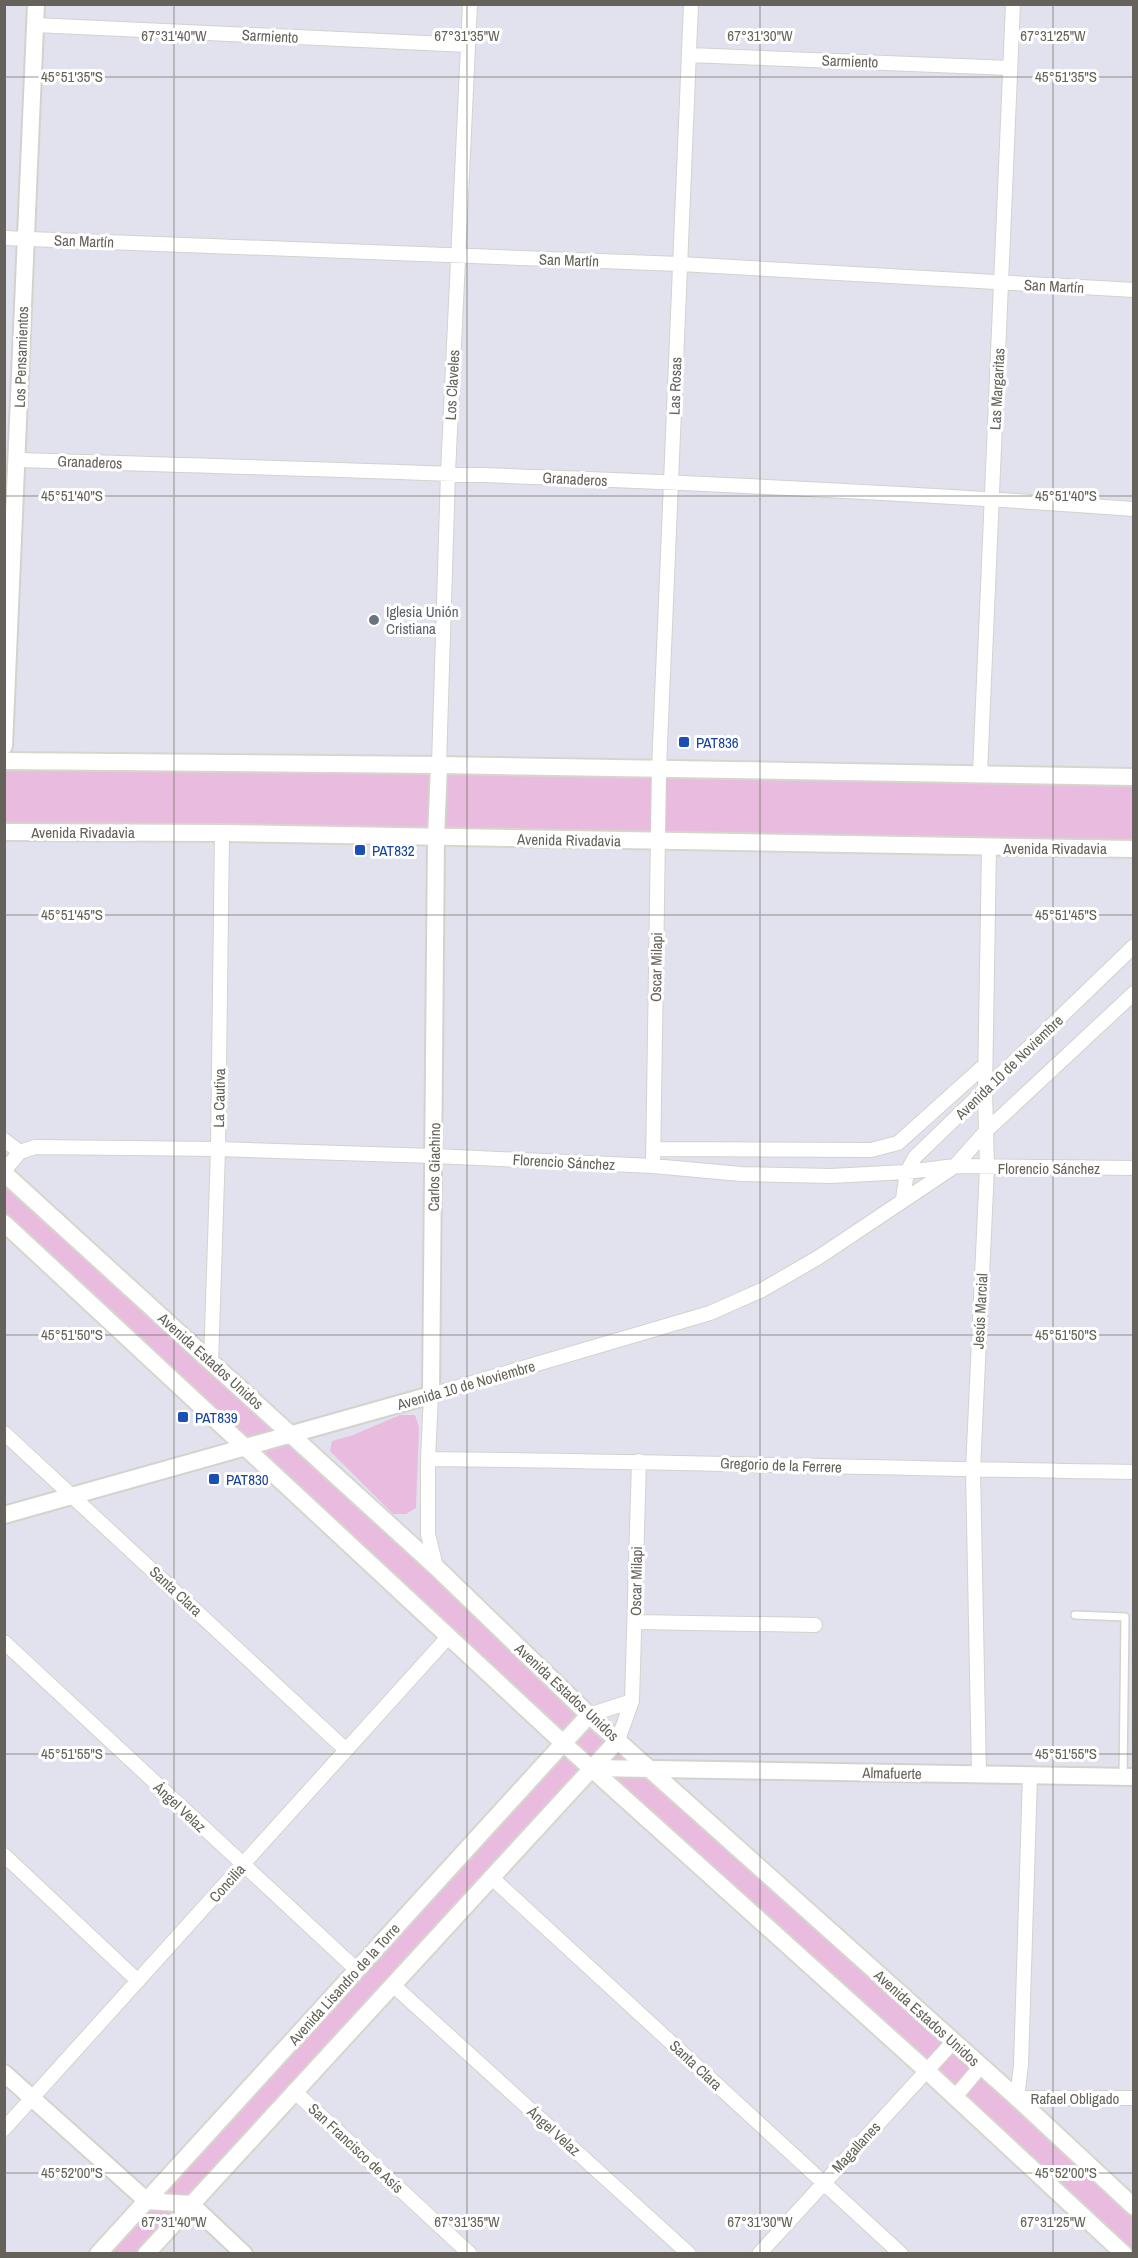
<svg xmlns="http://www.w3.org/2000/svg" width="1138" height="2258" font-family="'Archivo Narrow',sans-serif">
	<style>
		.green { fill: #e9bcdf }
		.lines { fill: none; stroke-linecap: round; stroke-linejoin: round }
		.service-casing { stroke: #d3d2cb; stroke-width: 10 }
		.minor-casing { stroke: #d3d2cb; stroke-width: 16 }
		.tertiary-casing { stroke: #d3d2cb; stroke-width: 20 }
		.secondary-casing { stroke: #d7d6cd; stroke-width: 20 }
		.service { stroke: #fff; stroke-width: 7 }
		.minor { stroke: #fff; stroke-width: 14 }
		.tertiary { stroke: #fff; stroke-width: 16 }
		.secondary { stroke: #fff; stroke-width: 16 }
		.ticks { fill: none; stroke: #64625a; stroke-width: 1.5; stroke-opacity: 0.45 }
		.worship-dot { fill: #6b7280; stroke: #fff; stroke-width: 2 }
		.transit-dot { fill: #1a4fb4; stroke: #fff; stroke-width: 2 }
		.labels { text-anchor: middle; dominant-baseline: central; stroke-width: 6; stroke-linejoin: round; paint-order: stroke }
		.street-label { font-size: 15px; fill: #64625a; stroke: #fff }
		.worship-label { font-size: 15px; fill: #5b616d; stroke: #fff; text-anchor: start }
		.transit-label { font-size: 15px; fill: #164399; stroke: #fff; text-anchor: start }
		.ticks-label { font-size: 15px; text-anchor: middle; fill: #64625a; stroke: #fff; stroke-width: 6; stroke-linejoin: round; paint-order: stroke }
	</style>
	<rect width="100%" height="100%" fill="#e2e2ef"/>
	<!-- green -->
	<path class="green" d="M5,761L1133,777V849L5,832Z
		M4,1173L1133,2207V2253H1124L591,1768L146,2253H98L563,1743L5,1223Z
		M400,1415H415L419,1427L416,1508L406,1514H393L330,1451L332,1441L353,1435Z"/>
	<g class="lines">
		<!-- service casing -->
		<g class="service-casing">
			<path id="service" d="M1075,1615L1125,1617L1123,1777"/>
		</g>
		<!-- minor casing -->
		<g class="minor-casing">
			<path id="minor" d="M35,25L468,45
				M689,55L1010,68
				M4,238L680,264L1134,290
				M17,460C389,471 762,482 1134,509
				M439,765L448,473L470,4
				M980,773L1013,4
				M4,1140L20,1152
				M653,1149L871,1150L898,1143L985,1065
				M653,1166L659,769L691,4
				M4,1171L20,1152L35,1147L218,1149L434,1156L653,1166L741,1174L831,1176L907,1172L955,1166L1134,1168
				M903,1199L907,1172L915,1157L1134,946
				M211,1363L218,1149L222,833
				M4,1433L346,1750
				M428,1459C663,1461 898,1469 1134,1472
				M436,1567L428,1534V1459L431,1395L710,1313L762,1290L819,1257L955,1166L987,1130L1134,993
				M635,1622L815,1625
				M4,1642L357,1970
				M589,1715L632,1701
				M618,1740L632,1701L639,1461
				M979,1775L973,1470L987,1168L985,1091L989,847
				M1030,1776L1021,2065L1017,2098H1134
				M4,1855L138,1981
				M491,1877L901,2254
				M393,1985L689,2254
				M294,2091L470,2254
				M955,2097L981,2066
				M4,2129L449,1636
				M759,2254L953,2042"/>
		</g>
		<!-- tertiary casing -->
		<g class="tertiary-casing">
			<path id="tertiary" d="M4,746L36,4
				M4,1515L431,1395L436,838L439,765
				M591,1768L1134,1777
				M4,2073L147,2201L191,2204L244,2254"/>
		</g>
		<!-- secondary casing -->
		<g class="secondary-casing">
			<path id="secondary" d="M4,761L439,765L1134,777
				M4,832L222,833L1134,849
				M4,1173L436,1567L589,1715L1017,2098L1134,2207
				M4,1223L563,1743L927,2071L1124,2254
				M98,2254L589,1715
				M146,2254L618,1740"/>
		</g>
		<!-- service -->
		<use href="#service" class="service"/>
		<!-- minor -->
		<use href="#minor" class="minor"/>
		<!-- tertiary -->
		<use href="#tertiary" class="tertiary"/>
		<!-- secondary -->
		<use href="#secondary" class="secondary"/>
	</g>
	<!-- ticks -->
	<path class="ticks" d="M174,4V2254M467,4V2254M760,4V2254M1053,4V2254M4,77H1134M4,496H1134M4,915H1134M4,1335H1134M4,1754H1134M4,2173H1134"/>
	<!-- markers -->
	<circle class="worship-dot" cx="374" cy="620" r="6"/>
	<g class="transit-dot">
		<rect x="678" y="736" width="12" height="12" rx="3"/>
		<rect x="354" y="844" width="12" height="12" rx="3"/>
		<rect x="177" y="1411" width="12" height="12" rx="3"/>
		<rect x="208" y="1473" width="12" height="12" rx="3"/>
	</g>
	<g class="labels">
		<!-- street labels -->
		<g class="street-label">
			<text transform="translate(270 36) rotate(3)">Sarmiento</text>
			<text transform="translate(850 61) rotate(2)">Sarmiento</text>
			<text transform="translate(84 241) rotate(2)">San Martín</text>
			<text transform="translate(569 260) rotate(2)">San Martín</text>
			<text transform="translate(1054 286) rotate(3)">San Martín</text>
			<text transform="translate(21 357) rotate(-88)">Los Pensamientos</text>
			<text transform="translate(452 385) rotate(-87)">Los Claveles</text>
			<text transform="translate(675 386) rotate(-88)">Las Rosas</text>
			<text transform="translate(997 389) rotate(-87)">Las Margaritas</text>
			<text transform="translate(90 462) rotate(2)">Granaderos</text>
			<text transform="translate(575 479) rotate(3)">Granaderos</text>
			<text x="83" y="832">Avenida Rivadavia</text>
			<text transform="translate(569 840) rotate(1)">Avenida Rivadavia</text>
			<text x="1055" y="848">Avenida Rivadavia</text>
			<text transform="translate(656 967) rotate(-89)">Oscar Milapi</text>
			<text transform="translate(1009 1067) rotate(-44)">Avenida 10 de Noviembre</text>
			<text transform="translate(219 1098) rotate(-89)">La Cautiva</text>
			<text transform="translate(564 1162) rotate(3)">Florencio Sánchez</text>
			<text transform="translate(434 1167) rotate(-89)">Carlos Giachino</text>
			<text x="1049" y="1168">Florencio Sánchez</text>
			<text transform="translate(980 1311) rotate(-87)">Jesús Marcial</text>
			<text transform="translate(211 1361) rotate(42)">Avenida Estados Unidos</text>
			<text transform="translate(466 1385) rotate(-16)">Avenida 10 de Noviembre</text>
			<text transform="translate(781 1465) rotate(2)">Gregorio de la Ferrere</text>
			<text transform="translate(636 1581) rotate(-89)">Oscar Milapi</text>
			<text transform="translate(176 1591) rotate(43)">Santa Clara</text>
			<text transform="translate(567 1692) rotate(43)">Avenida Estados Unidos</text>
			<text transform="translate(892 1773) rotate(1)">Almafuerte</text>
			<text transform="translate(180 1807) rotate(43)">Ángel Velaz</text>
			<text transform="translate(227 1883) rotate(-48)">Concilia</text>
			<text transform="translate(344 1984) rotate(-48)">Avenida Lisandro de la Torre</text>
			<text transform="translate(927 2018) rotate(42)">Avenida Estados Unidos</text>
			<text transform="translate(696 2065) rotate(43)">Santa Clara</text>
			<text x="1075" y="2098">Rafael Obligado</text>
			<text transform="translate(554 2131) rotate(42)">Ángel Velaz</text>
			<text transform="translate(856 2147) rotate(-47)">Magallanes</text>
			<text transform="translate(356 2148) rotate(43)">San Francisco de Asís</text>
		</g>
		<!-- worship labels -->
		<g class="worship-label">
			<text x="386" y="611">Iglesia Unión<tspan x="386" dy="17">Cristiana</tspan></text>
		</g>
		<!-- transit labels -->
		<g class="transit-label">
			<text x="696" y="742">PAT836</text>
			<text x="372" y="850">PAT832</text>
			<text x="195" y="1417">PAT839</text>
			<text x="226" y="1479">PAT830</text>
		</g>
	</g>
	<g class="ticks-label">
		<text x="174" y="41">67°31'40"W</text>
		<text x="467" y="41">67°31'35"W</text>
		<text x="760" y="41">67°31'30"W</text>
		<text x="1053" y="41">67°31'25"W</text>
		<text x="72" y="82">45°51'35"S</text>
		<text x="1066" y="82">45°51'35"S</text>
		<text x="72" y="501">45°51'40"S</text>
		<text x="1066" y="501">45°51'40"S</text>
		<text x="72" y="920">45°51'45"S</text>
		<text x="1066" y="920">45°51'45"S</text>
		<text x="72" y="1340">45°51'50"S</text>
		<text x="1066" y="1340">45°51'50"S</text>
		<text x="72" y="1759">45°51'55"S</text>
		<text x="1066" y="1759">45°51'55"S</text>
		<text x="72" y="2178">45°52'00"S</text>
		<text x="1066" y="2178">45°52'00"S</text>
		<text x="174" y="2227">67°31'40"W</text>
		<text x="467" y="2227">67°31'35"W</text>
		<text x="760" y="2227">67°31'30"W</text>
		<text x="1053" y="2227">67°31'25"W</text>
	</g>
	<!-- border -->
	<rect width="1138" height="2258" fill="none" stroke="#64625a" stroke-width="12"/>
</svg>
